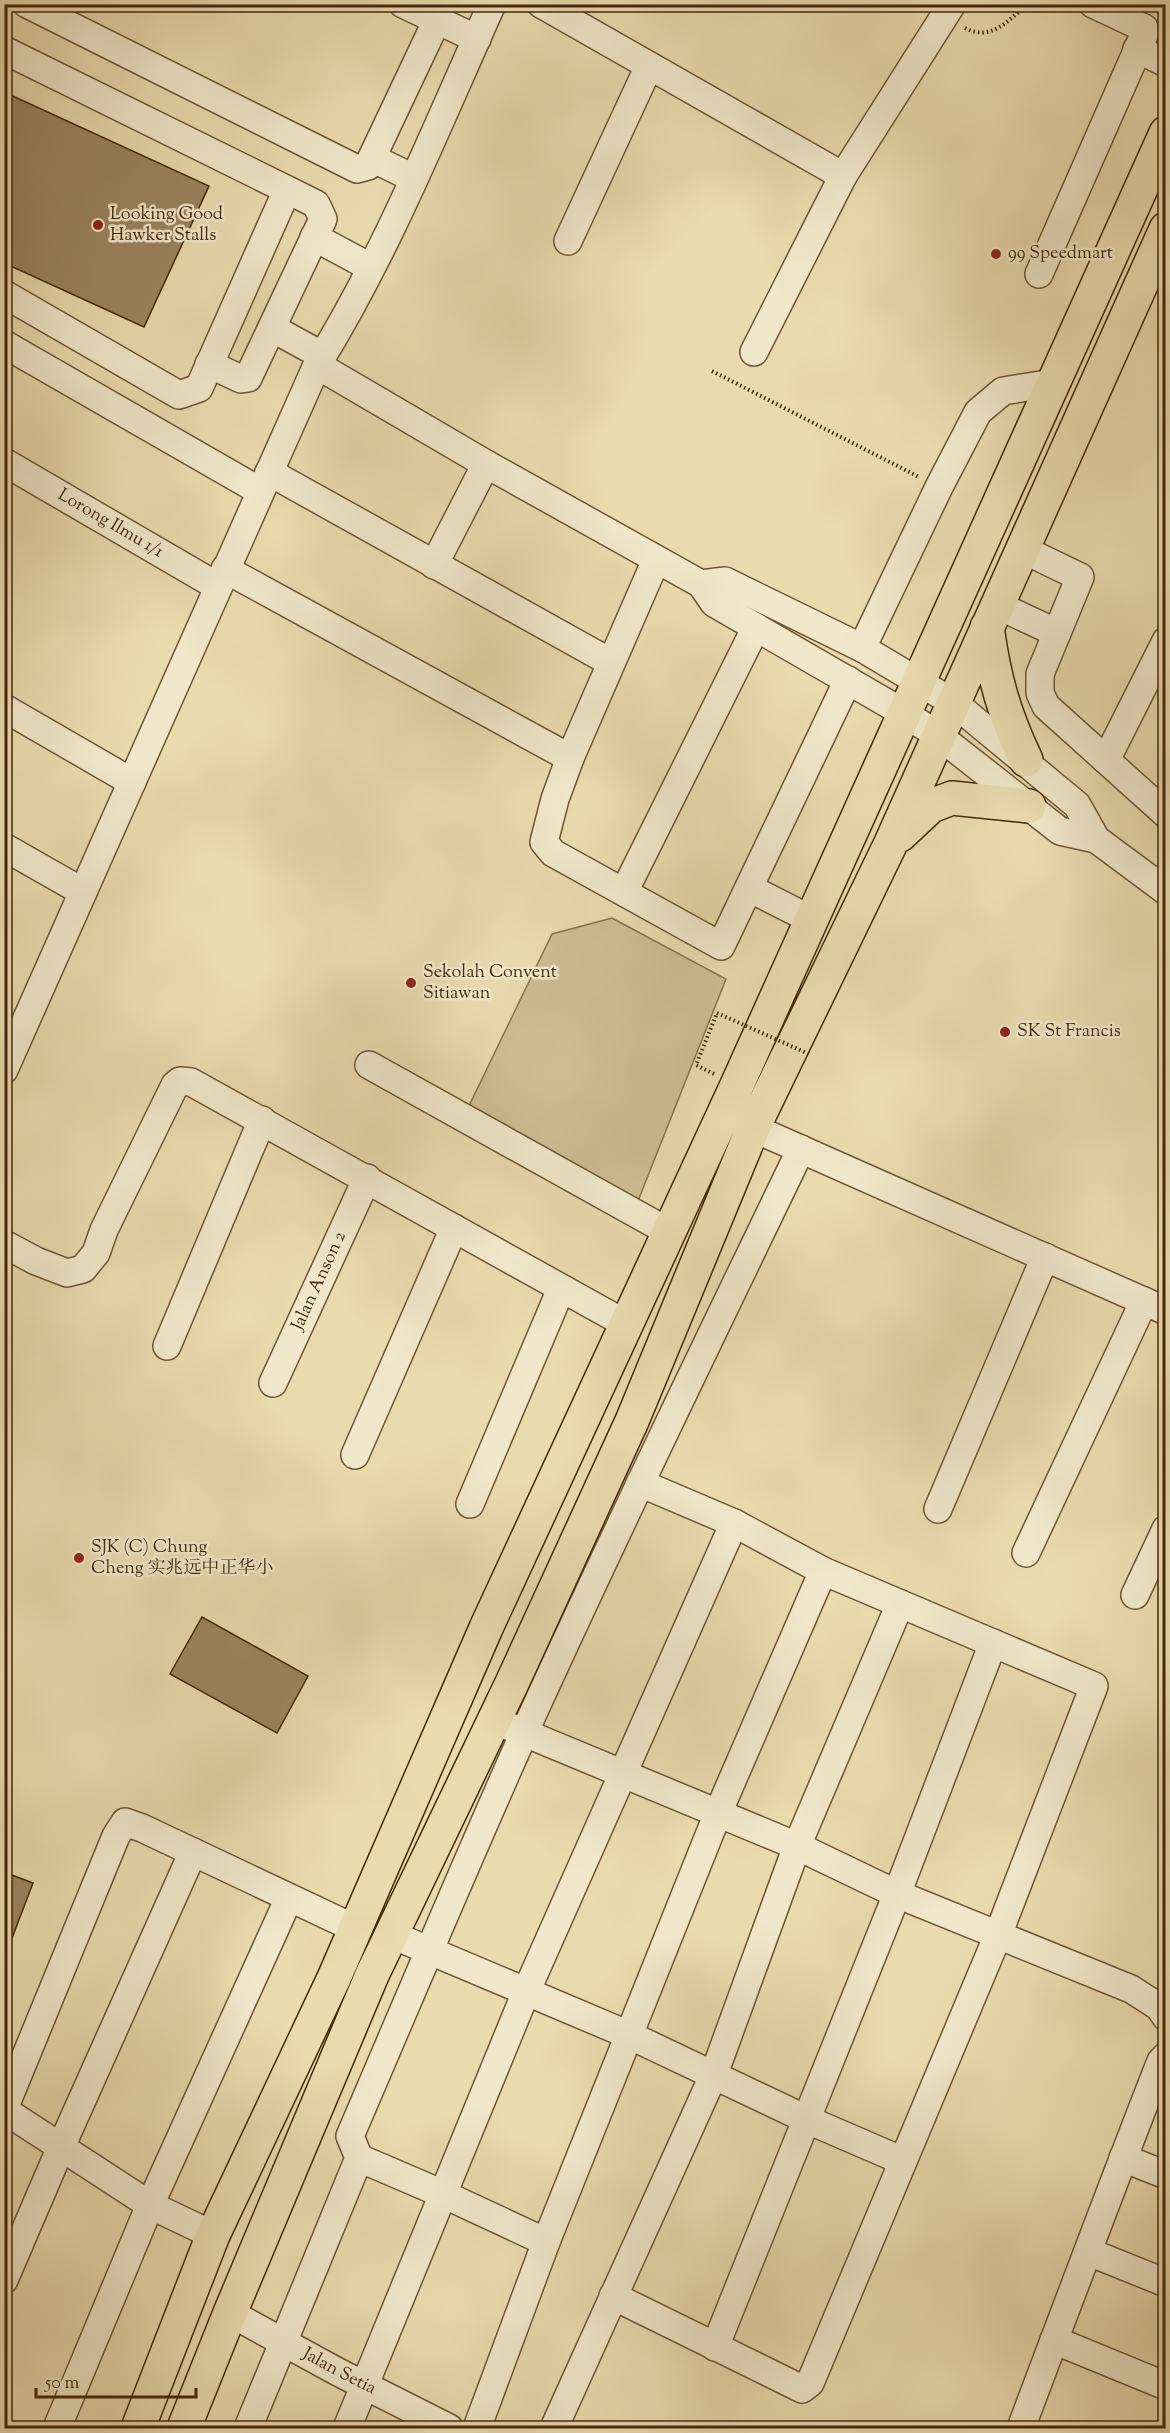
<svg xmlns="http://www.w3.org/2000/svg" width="1170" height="2433" font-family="'Sorts Mill Goudy','Noto Serif SC',serif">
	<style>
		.green { fill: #cebd93; stroke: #897250; stroke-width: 1.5 }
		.building { fill: #9a8561; stroke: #44280c; stroke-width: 1.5 }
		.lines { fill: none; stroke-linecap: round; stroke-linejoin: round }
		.minor-casing { stroke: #6e5535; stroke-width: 30 }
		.highway-casing { stroke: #44280c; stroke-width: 36 }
		.path { stroke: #44280c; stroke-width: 4; stroke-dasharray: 1.5 3; stroke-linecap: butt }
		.minor { stroke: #f1e8cb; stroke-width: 27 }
		.highway { stroke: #eadbaf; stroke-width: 33 }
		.path-bridge { stroke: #44280c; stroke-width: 4; stroke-dasharray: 1.5 3; stroke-linecap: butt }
		.poi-dot { fill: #8f2418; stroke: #f1e8cb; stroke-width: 2 }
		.labels { text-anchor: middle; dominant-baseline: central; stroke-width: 5; stroke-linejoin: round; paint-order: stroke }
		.poi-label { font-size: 18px; fill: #44280c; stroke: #f1e8cb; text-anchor: start }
		.street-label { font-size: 18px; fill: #44280c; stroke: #f1e8cb }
	</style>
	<rect width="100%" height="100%" fill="#eadbaf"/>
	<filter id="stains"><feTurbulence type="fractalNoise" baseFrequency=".00333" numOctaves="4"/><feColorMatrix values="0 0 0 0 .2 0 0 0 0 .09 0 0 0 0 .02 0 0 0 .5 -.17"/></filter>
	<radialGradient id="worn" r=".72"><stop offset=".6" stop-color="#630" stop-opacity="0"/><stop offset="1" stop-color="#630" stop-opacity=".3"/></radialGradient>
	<!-- green -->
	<path class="green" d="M612,918L726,979L638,1201L468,1108L552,934Z"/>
	<!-- building -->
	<path class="building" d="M4,92L209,186L144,327L4,263Z
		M202,1617L308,1676L277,1733L170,1674Z
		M4,1872L33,1883L6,1954H4Z"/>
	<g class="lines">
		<!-- minor casing -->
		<g class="minor-casing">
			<g id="minor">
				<path d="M27,4L357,169L368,166L437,20"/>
				<path d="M403,4L477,39"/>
				<path d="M541,4L843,176"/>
				<path d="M1137,49L1166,63"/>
				<path d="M4,50L316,204L323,219L248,378L241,379L209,364"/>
				<path d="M372,158L413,178"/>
				<path d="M314,237L370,267"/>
				<path d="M568,241L649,66"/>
				<path d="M1039,274L1144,35V28L1093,4"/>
				<path d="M4,294L179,395L199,388L287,190"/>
				<path d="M272,328L323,356"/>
				<path d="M4,344L260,491"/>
				<path d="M754,352L843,176L952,4"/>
				<path d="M317,365L486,464L701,584L714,603L904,713L939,736L1060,831L1096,839L1166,891"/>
				<path id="s1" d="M4,462L217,586"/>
				<path d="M269,472L610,662"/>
				<path d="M1022,549L1080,577L1040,674V693L1046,706L1166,814"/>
				<path d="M434,565L486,464"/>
				<path d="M225,569L570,758L656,560"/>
				<path d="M701,584L725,581L862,648L954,703L1077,805L1096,839"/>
				<path d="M997,605L1057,633"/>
				<path d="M862,648L939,487L978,412L1003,391L1053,383"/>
				<path d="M4,708L132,782"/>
				<path d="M570,758L555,799L544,842L553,853L721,946L848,680"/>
				<path d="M1106,760L1166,641"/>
				<path d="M4,847L83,892"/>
				<path d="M749,888L810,919"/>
				<path d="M624,892L756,627"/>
				<path d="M369,1065L669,1232"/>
				<path d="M4,1070L317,365C387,252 437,126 492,4"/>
				<path d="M753,1128L1166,1311"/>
				<path d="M4,1244L36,1261L67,1273L83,1269L96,1253L104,1230L175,1085L180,1081L191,1082L626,1324"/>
				<path d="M167,1346L262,1120"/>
				<path id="s2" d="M273,1383L367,1178"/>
				<path d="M355,1455L454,1228"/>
				<path d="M470,1504L561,1289"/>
				<path d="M938,1509L1045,1257"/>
				<path d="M1026,1553L1144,1301"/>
				<path d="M1135,1595L1166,1529"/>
				<path d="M508,1726L797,1846L897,1894L1131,1989L1159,2007L1166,2017"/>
				<path d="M390,1934L629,2035L808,2120L903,2161"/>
				<path d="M4,2109L116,1836L125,1822L142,1828L354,1928"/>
				<path d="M4,2110L150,2205L213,2235"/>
				<path d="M359,2158L443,2194L546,2242"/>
				<path d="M1123,2158L1166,2175"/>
				<path d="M1089,2252L1166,2283"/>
				<path d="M4,2280L61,2147L193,1852"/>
				<path d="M613,2296L802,2389L810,2383L998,1935L1094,1686L823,1571L734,1523L640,1483"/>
				<path id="s3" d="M230,2313L338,2372L449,2428"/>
				<path d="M1054,2340L1166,2386"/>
				<path d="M715,2347L897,1894L993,1643"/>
				<path d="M57,2428L150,2205L289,1898"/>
				<path d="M248,2428L359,2158L350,2136C408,2001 465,1865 525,1731C614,1535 708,1342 801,1149"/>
				<path d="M347,2428L526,1992L734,1523"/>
				<path d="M477,2428L546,2242L718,1813L823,1571"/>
				<path d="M554,2428L714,2074L797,1846L900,1604"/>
				<path d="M1021,2428C1067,2306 1113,2183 1161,2061L1166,2056"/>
			</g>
		</g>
		<!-- highway casing -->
		<g class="highway-casing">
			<path id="highway" d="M987,627C994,678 1004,714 1026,760
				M900,835L931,806L952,798L1029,806
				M138,2428L213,2235L334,1978L486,1628L737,1085L1166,133
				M184,2428L230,2313L372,1975L512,1683L632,1421L753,1128L890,845L1166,229"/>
		</g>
		<!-- path -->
		<path class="path" d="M965,28C992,42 1008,20 1028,4
			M712,371L919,477
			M714,1074L696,1065L717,1013"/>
		<!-- minor -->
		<use href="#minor" class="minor"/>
		<!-- highway -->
		<use href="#highway" class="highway"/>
		<!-- path-bridge -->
		<path class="path-bridge" d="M717,1013L809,1054"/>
	</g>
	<!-- markers -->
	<g class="poi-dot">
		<circle cx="98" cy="225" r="6"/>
		<circle cx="996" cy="254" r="6"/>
		<circle cx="411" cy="983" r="6"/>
		<circle cx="1005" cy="1032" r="6"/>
		<circle cx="79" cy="1558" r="6"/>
	</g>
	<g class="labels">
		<!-- poi labels -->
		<g class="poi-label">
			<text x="110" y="215">Looking Good<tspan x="110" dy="21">Hawker Stalls</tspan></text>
			<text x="1008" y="254">99 Speedmart</text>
			<text x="423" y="973">Sekolah Convent<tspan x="423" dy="21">Sitiawan</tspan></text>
			<text x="1017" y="1032">SK St Francis</text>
			<text x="91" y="1548">SJK (C) Chung<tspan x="91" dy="21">Cheng 实兆远中正华小</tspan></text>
		</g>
		<!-- street labels -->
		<g class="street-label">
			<text stroke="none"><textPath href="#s1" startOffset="123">Lorong Ilmu 1/1</textPath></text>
			<text stroke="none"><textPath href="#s2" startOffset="112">Jalan Anson 2</textPath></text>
			<text stroke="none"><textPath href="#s3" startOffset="124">Jalan Setia</textPath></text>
		</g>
	</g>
	<!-- margin -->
	<rect width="1170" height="2433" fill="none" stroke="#eadbaf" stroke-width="24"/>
	<rect x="6" y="6" width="1158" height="2421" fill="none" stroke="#44280c" stroke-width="3"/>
	<rect x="12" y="12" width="1146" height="2409" fill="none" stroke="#44280c" stroke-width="1.5"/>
	<!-- scale -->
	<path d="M36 2388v9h160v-9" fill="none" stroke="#44280c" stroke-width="3"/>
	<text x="45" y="2388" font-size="18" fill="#44280c" stroke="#f1e8cb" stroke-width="4.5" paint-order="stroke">50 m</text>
	<rect width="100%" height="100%" filter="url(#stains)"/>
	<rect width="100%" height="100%" fill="url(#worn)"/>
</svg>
